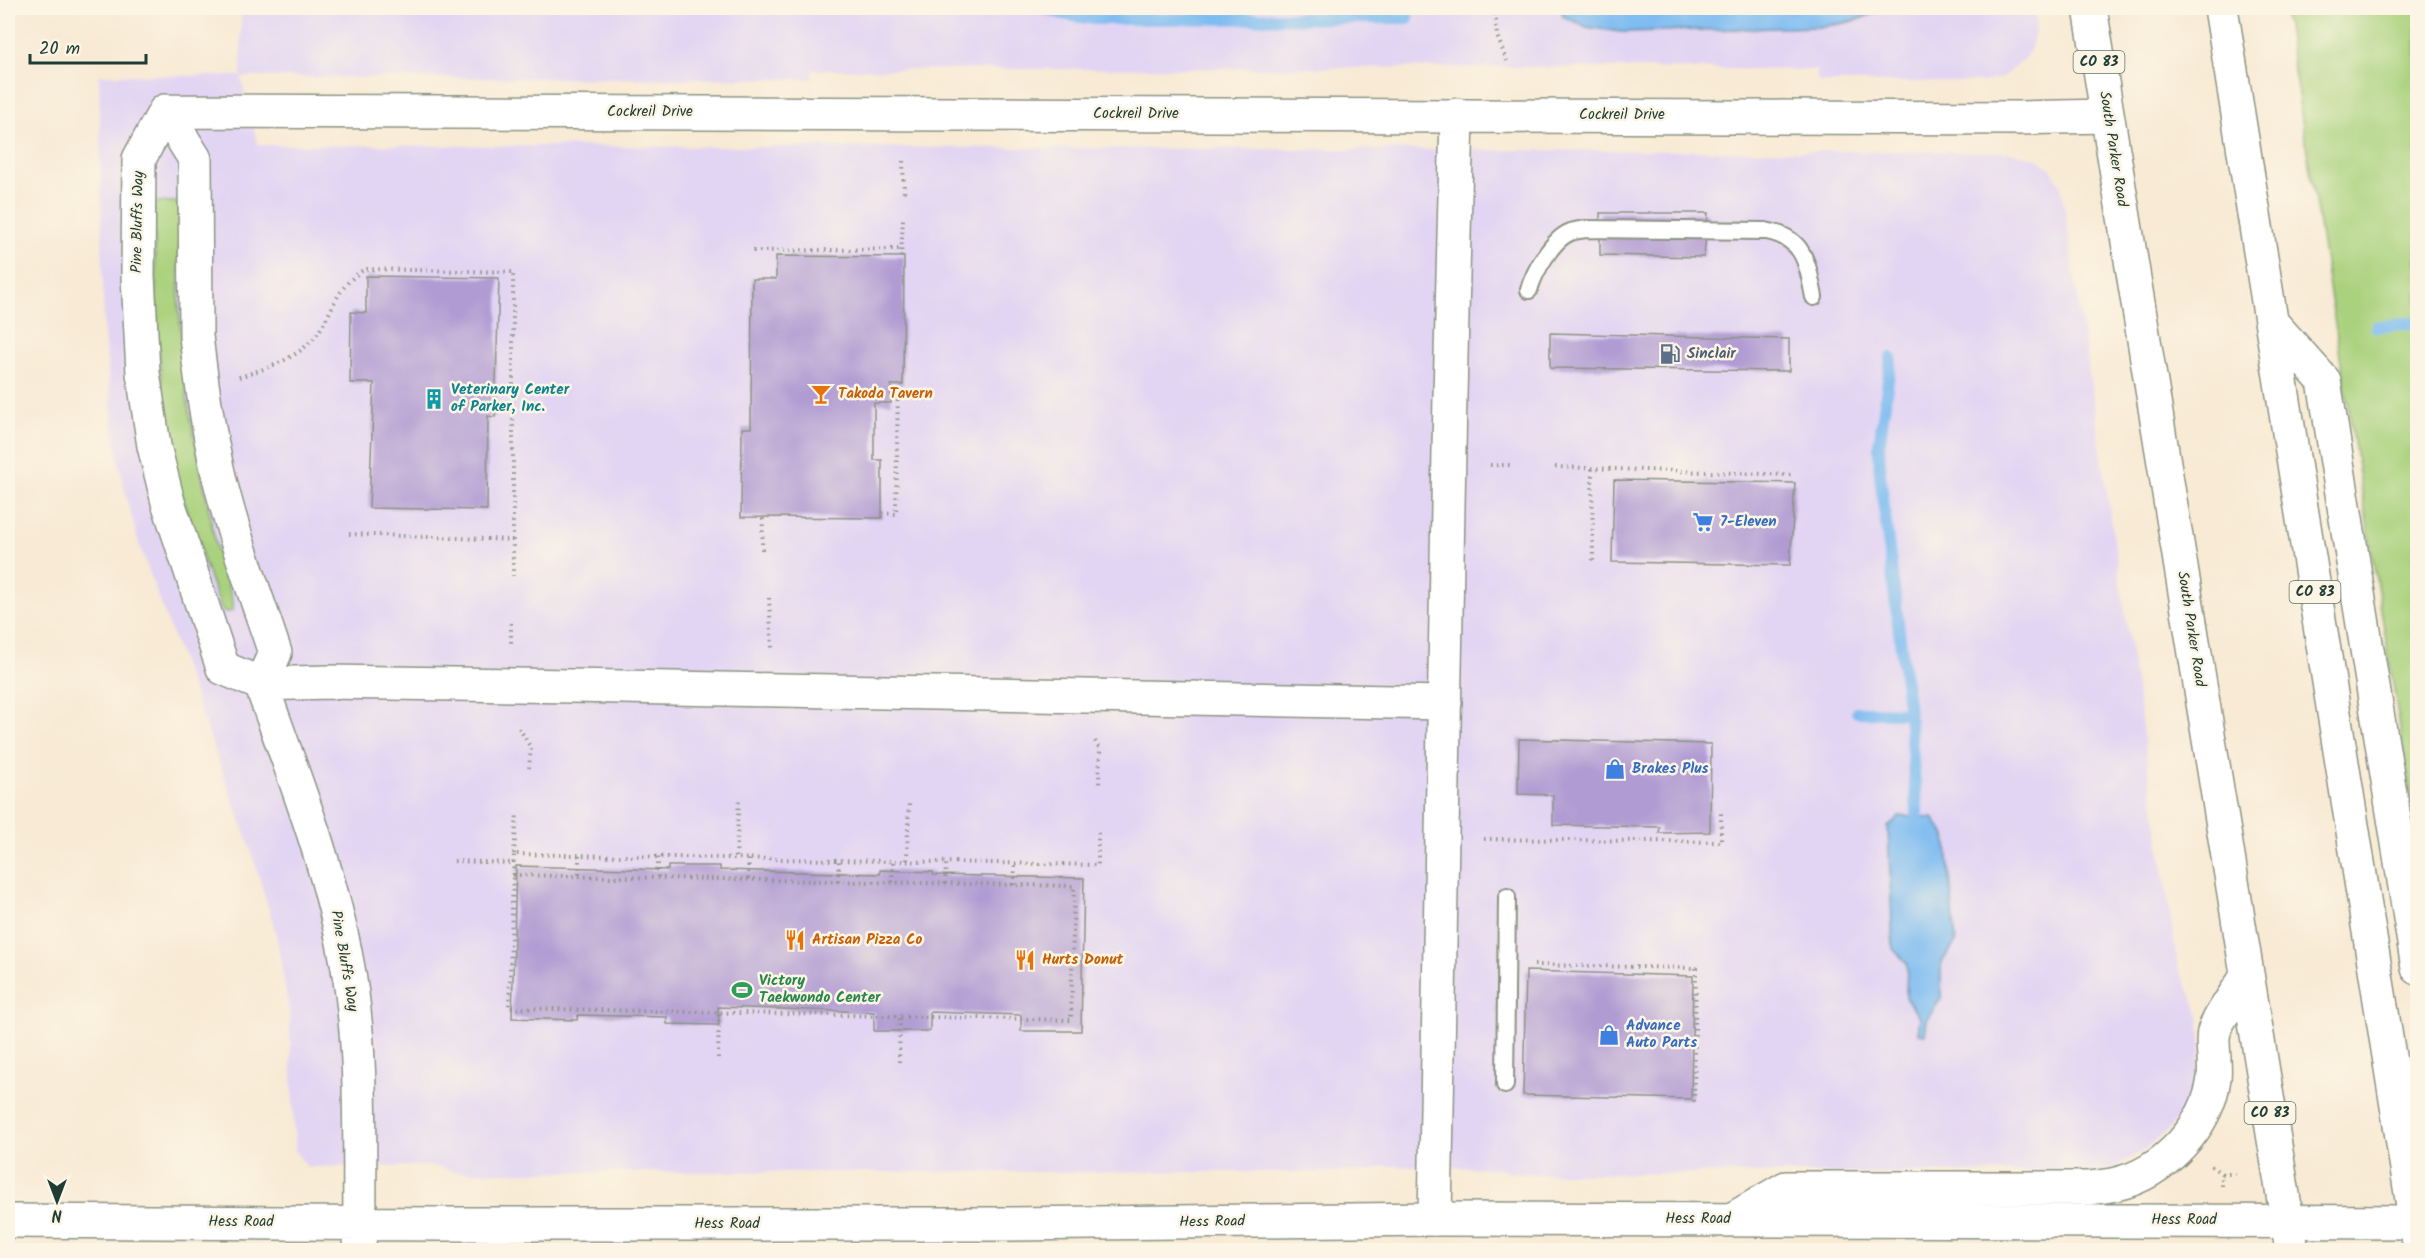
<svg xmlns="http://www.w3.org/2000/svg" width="2425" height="1258" font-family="Kalam,sans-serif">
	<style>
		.built { fill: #e2d4f3 }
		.green { fill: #aad27e; stroke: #648859; stroke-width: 1.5 }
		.water { fill: #7ebcf1; stroke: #4e7c92; stroke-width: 1.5 }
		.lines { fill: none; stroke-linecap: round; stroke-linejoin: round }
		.stream { stroke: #7ebcf1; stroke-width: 12 }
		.building { fill: #b19bd3 }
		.lane-casing { stroke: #8c9484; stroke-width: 20 }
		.street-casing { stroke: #8c9484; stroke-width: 36 }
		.secondary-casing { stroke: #8c9484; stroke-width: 36 }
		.highway-casing { stroke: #8c9484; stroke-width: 36 }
		.path { stroke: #8c9484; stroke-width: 4; stroke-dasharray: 1.5 4.5; stroke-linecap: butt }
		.lane { stroke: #fff; stroke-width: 16 }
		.street { stroke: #fff; stroke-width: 33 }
		.secondary { stroke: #fff; stroke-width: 33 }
		.highway { stroke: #fff; stroke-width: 33 }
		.labels { text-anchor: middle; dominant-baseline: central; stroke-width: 5; stroke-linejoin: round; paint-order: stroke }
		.shield { fill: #fcf5e5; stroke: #617469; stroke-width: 1.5 }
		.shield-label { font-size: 14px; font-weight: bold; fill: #1f3d34 }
		.street-label { font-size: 15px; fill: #1f3d34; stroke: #fcf5e5 }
		.service-label { font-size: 15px; font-weight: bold; fill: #4e5e75; stroke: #fcf5e5; text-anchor: start }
		.culture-label { font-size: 15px; font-weight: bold; fill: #0d838f; stroke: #fcf5e5; text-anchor: start }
		.food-label { font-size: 15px; font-weight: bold; fill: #c56008; stroke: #fcf5e5; text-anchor: start }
		.shop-label { font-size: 15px; font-weight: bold; fill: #366cbe; stroke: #fcf5e5; text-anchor: start }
		.leisure-label { font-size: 15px; font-weight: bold; fill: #27864d; stroke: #fcf5e5; text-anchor: start }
	</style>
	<rect width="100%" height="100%" fill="#fcf5e5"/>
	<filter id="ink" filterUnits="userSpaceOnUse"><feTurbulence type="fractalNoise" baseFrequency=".0167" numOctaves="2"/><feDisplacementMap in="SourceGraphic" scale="12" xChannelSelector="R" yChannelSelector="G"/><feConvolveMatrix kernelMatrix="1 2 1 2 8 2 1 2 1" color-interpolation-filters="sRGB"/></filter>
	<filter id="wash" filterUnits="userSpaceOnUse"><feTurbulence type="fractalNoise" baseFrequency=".008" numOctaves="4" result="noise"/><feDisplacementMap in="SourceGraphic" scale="24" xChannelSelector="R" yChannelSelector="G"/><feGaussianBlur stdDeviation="1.35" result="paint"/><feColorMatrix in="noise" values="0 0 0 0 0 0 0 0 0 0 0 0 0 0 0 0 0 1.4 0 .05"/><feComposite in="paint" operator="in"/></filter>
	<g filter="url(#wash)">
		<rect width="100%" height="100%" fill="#f8ead4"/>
		<!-- built -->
		<path class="built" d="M241,8H2035L2036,29L2031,48L2025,59L2002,78L1984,82H1818L1816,70L1521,67L812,70V79L241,77L258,145L2009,152L2038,159L2050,168L2061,185L2178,967L2199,1013L2201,1038L2199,1069L2193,1093L2187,1107L2168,1130L2143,1151L2110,1169L2089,1172L1521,1174L1493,1168L1383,1166L1370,1171L1350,1172H457L435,1166L307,1167L295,1151L289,1011L276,933L247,838L139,544L124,489L115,440L104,335L99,75L241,76Z"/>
		<!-- green -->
		<path class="green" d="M2284,8H2417V833Z
			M157,202H176L180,206L179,306L183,367L188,404L216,546L233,603V610L228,612L223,611L220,606C202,555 181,503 171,450C156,369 156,287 154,205Z"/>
		<!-- water -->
		<path class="water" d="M1561,8H1882C1862,21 1842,24 1818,27L1621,32L1586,27L1563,16Z
			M1899,816L1933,818L1946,836L1956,942L1941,963V998L1927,1020L1925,1034L1918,1033L1920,1018L1906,999L1907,963L1893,949L1888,827Z"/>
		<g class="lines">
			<!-- stream -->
			<path class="stream" d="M1044,8L1063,14L1094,19L1408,18
				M2376,327L2418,322
				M1891,358L1879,446L1880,474L1909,713L1919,834
				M1857,712L1909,713"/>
		</g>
		<g id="blocks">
			<!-- building -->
			<path class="building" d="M1600,213H1708L1704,257L1600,255Z
				M776,256L904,257L903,385H891V403H874V460H882V518L741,517L742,428H751L752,279H776Z
				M366,276L499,278L495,417L488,416L487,510L369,508L374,383H350L351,312L366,313Z
				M1550,333L1789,339V371L1550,368Z
				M1614,480L1795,483L1790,565L1612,562Z
				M1519,739L1711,744L1710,832L1659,833L1660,827L1553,825V795L1518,794Z
				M516,866L668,870V866H720V870L880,874V870L933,872L934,875L1084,878L1081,1031H1021V1015L930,1012V1031H874V1012L718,1007L719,1025L667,1024V1017L578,1015L577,1020L512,1018Z
				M1526,971L1693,976L1691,1099L1523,1095Z"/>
		</g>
	</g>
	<g filter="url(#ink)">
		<use href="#blocks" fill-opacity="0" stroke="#8c9484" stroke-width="1.5"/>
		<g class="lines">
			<!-- lane casing -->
			<g class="lane-casing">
				<path id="lane" d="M1529,290C1534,272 1553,238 1571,232C1576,230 1582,230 1586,229L1766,231C1805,238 1807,263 1814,297
					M1505,1085L1507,897"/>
			</g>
			<!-- street casing -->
			<g class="street-casing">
				<path id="street" d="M165,111L2018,118L2107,116
					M165,111L139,159L138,276L143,373L154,446L168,502L223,668L261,684L328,682L571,686L1445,703
					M165,111L195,159L196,336C201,380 207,424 217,468C231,531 255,592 275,653L261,684C294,777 331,870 348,968C363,1052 359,1138 360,1223
					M1435,1219L1450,396L1457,115"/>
			</g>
			<!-- secondary casing -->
			<g class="secondary-casing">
				<path id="secondary" d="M8,1221L438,1224H1011L1435,1219L2418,1222
					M359,1250L360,1223"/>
			</g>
			<!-- highway casing -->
			<g class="highway-casing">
				<path id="highway" d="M2090,8L2292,1250
					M2221,8L2418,1237
					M2272,323L2324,381L2418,968
					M1733,1219L1786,1188H2089C2098,1187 2107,1186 2116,1184C2164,1173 2208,1126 2214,1078C2216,1064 2211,1041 2214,1032C2216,1021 2240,988 2247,976"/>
			</g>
			<!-- path -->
			<path class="path" d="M1495,8L1497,36L1507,61
				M903,161L904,193
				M753,251L901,249
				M901,257L903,219
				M239,377C264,369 295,360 313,339C334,314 333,288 365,269L513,272V576
				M1490,465H1511
				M1555,467L1794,475
				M1592,469L1593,561
				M882,513L896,514L898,385
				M349,534L513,540
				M762,550L763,517
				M769,598L772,648
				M511,623V643
				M519,728L531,748L529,768
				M1095,741L1100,750L1099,785
				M1484,839L1721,842V809
				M514,854L517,814
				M579,855V876
				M736,857L739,798
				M907,860L909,802
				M454,861L513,863
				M513,875L1074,886L1071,1020L509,1008Z
				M513,875L514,854L1098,865V829
				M658,877V857
				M748,879L749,857
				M838,881L839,858
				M892,882L893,860
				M945,884L946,862
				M1014,885L1015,863
				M1534,965L1696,968L1694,1103
				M718,1058L719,1013
				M899,1062L900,1016
				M2211,1166L2222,1174V1186
				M2222,1174H2240"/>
			<!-- lane -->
			<use href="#lane" class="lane"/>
			<!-- street -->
			<use href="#street" class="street"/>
			<!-- secondary -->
			<use href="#secondary" class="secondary"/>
			<!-- highway -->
			<use href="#highway" class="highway"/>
		</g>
	</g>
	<!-- icons -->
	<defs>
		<g id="fuel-bare" transform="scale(1.62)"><path d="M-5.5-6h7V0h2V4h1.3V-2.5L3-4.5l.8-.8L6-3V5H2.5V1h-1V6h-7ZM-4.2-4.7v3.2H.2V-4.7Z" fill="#5c6f8a" stroke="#fcf5e5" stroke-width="2.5" paint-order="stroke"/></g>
		<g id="bar-bare" transform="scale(1.62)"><path d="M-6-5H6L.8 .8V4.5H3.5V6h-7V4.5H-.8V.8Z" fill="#e8710a" stroke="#fcf5e5" stroke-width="2.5" paint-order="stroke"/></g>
		<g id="building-bare" transform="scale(1.62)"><path d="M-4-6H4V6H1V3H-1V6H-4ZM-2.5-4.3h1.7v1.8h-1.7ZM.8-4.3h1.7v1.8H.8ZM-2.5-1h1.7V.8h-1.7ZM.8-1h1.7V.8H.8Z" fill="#0f9aa8" stroke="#fcf5e5" stroke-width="2.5" paint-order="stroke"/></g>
		<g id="supermarket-bare" transform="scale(1.62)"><path d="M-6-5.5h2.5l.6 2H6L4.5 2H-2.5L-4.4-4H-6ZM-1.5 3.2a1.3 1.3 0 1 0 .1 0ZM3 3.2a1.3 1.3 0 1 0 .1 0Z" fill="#3f7fe0" stroke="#fcf5e5" stroke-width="2.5" paint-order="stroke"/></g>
		<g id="shop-bare" transform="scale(1.62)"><path d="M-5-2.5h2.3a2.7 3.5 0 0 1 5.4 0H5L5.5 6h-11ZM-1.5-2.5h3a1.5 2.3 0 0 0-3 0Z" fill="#3f7fe0" stroke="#fcf5e5" stroke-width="2.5" paint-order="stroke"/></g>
		<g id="restaurant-bare" transform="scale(1.62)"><path d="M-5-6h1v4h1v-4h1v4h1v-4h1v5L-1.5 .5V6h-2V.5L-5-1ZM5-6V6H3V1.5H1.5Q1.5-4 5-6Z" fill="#e8710a" stroke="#fcf5e5" stroke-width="2.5" paint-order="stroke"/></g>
		<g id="stadium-bare" transform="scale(1.62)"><path d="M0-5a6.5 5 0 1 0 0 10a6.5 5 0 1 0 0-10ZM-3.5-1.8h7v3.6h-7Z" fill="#2e9e5b" stroke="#fcf5e5" stroke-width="2.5" paint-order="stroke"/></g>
	</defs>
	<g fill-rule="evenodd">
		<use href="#fuel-bare" x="1670" y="354"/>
		<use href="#bar-bare" x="821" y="394"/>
		<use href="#building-bare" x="434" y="399"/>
		<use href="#supermarket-bare" x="1703" y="522"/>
		<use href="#shop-bare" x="1615" y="769"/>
		<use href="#restaurant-bare" x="795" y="940"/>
		<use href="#restaurant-bare" x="1025" y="960"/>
		<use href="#stadium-bare" x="742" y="990"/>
		<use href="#shop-bare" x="1609" y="1035"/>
	</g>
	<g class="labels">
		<!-- shield labels -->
		<g class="shield">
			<rect x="2073.5" y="51" width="51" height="22" rx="4.5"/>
			<rect x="2289.5" y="581" width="51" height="22" rx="4.5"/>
			<rect x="2244.5" y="1102" width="51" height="22" rx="4.5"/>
		</g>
		<g class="shield-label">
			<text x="2099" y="62">CO 83</text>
			<text x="2315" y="592">CO 83</text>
			<text x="2270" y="1113">CO 83</text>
		</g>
		<!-- street labels -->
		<g class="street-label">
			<text x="650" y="112">Cockreil Drive</text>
			<text x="1136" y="114">Cockreil Drive</text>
			<text x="1622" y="115">Cockreil Drive</text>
			<text transform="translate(2113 149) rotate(81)">South Parker Road</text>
			<text transform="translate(138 222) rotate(-89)">Pine Bluffs Way</text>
			<text transform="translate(2191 629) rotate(81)">South Parker Road</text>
			<text transform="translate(344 961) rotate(80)">Pine Bluffs Way</text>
			<text x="1698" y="1219">Hess Road</text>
			<text x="2184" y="1220">Hess Road</text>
			<text x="241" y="1222">Hess Road</text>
			<text transform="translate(1212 1222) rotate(-1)">Hess Road</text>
			<text x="727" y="1224">Hess Road</text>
		</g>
		<!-- service labels -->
		<g class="service-label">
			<text x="1687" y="354">Sinclair</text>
		</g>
		<!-- culture labels -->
		<g class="culture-label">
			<text x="451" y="390">Veterinary Center<tspan x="451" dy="17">of Parker, Inc.</tspan></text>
		</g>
		<!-- food labels -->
		<g class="food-label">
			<text x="838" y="394">Takoda Tavern</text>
			<text x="812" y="940">Artisan Pizza Co</text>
			<text x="1042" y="960">Hurts Donut</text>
		</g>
		<!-- shop labels -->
		<g class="shop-label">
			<text x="1720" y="522">7-Eleven</text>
			<text x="1632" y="769">Brakes Plus</text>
			<text x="1626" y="1026">Advance<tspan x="1626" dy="17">Auto Parts</tspan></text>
		</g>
		<!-- leisure labels -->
		<g class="leisure-label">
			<text x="759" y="981">Victory<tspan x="759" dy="17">Taekwondo Center</tspan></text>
		</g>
	</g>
	<!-- margin -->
	<rect width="2425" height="1258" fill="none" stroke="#fcf5e5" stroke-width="30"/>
	<!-- north arrow -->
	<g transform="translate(57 1201) rotate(180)" stroke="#fcf5e5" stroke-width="4.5" paint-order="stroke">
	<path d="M0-4.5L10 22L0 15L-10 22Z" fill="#1f3d34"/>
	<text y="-9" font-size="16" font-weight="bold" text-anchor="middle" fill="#1f3d34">N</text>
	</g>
	<!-- scale -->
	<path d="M30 54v9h116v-9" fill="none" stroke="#1f3d34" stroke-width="3"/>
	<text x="39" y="54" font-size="18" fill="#1f3d34" stroke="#fcf5e5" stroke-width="4.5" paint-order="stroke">20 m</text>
</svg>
